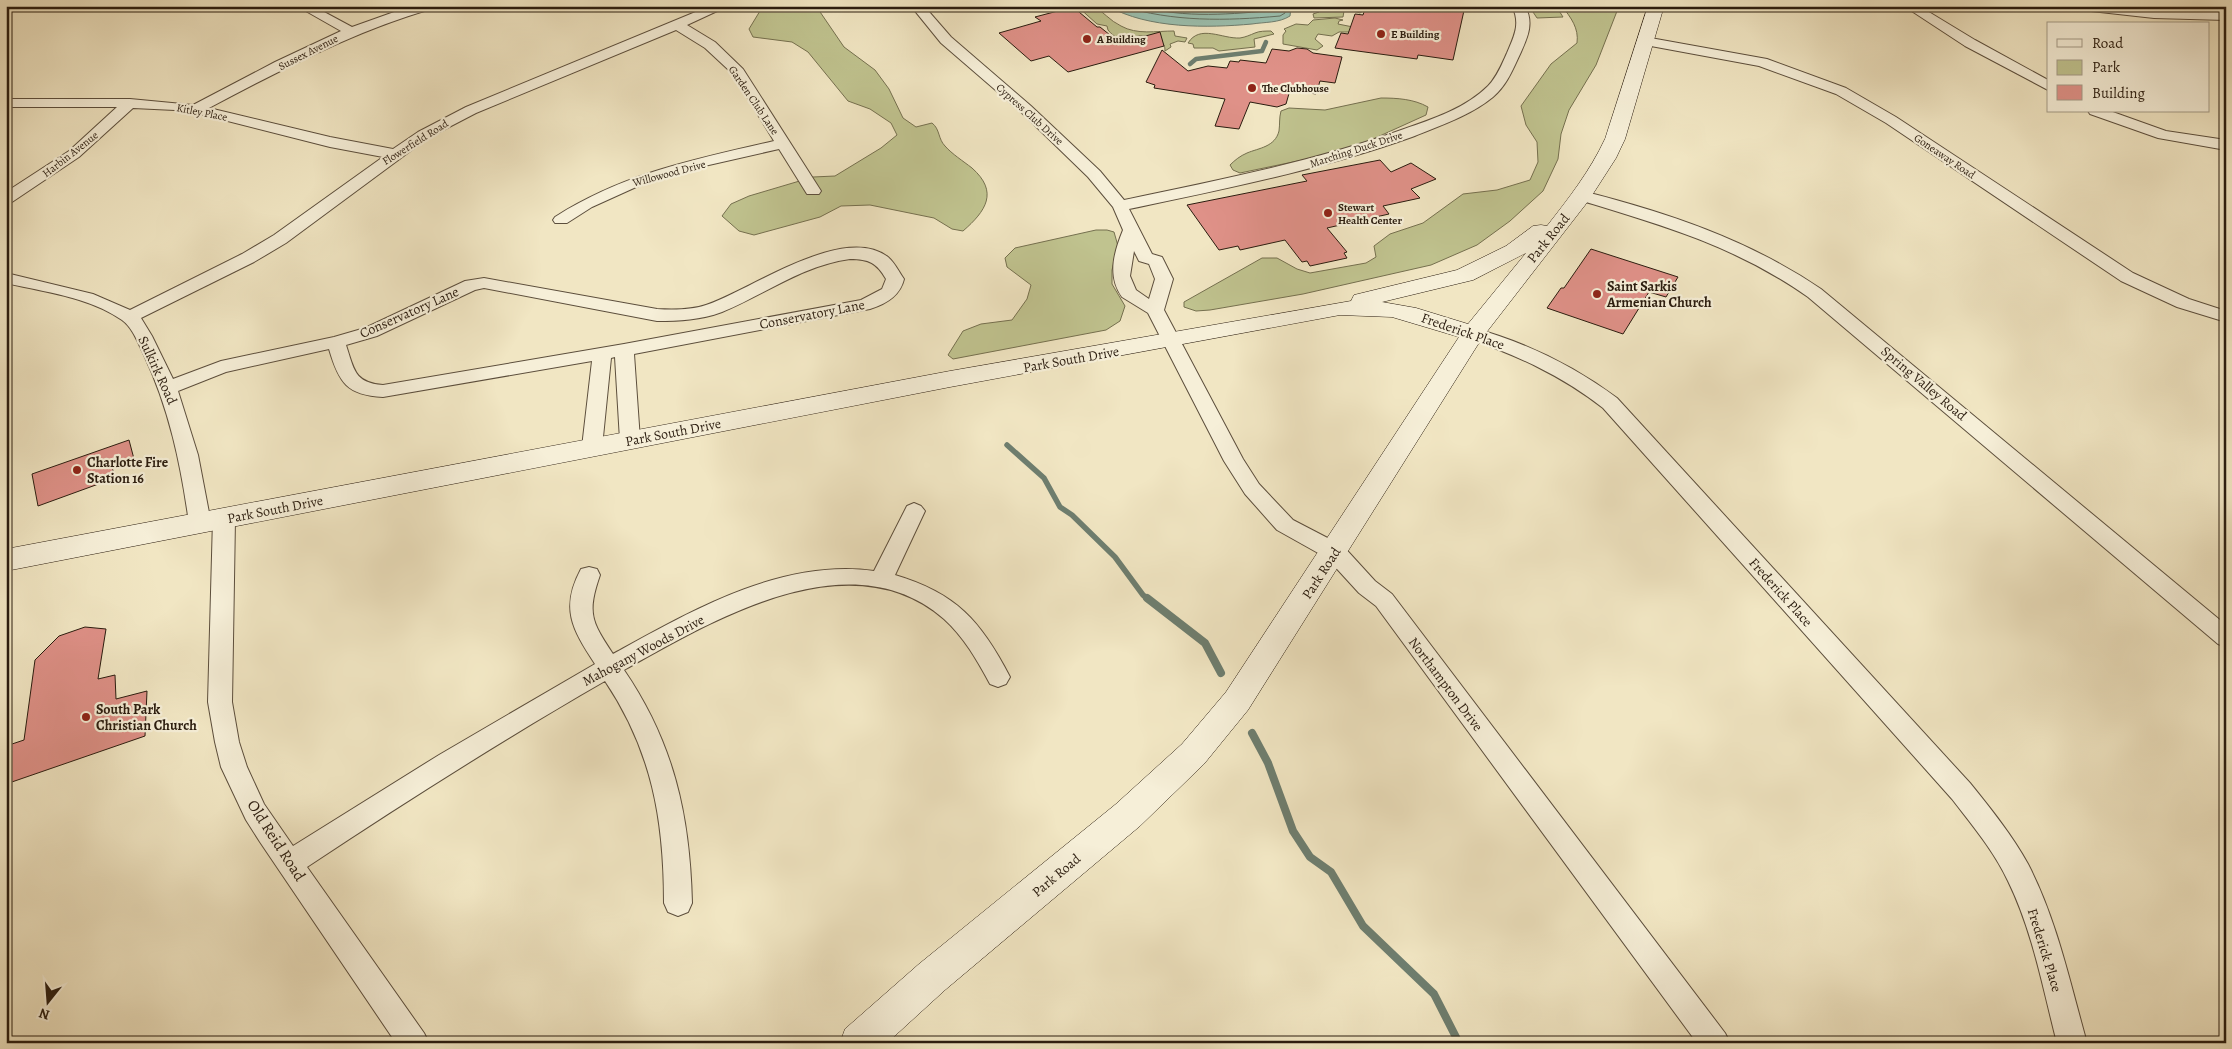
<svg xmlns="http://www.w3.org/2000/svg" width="2232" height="1049" font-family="Alegreya,serif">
<rect width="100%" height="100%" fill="#f1e6c3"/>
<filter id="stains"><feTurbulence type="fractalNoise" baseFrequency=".004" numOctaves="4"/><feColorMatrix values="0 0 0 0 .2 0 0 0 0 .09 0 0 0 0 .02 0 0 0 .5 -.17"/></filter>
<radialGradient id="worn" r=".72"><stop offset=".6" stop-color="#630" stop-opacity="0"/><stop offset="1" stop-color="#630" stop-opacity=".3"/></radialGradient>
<path fill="#c0c38f" stroke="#75704f" d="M 763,6 L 816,6 L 844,47 L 875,70 L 889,89 L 903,118 L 916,127 L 932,123 C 940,129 938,139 945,146 C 952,154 963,161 972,168 C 999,192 986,211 963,231 L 952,229 L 934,218 L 870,205 L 841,206 L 820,217 L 754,235 L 739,231 L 722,216 L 731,204 L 749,196 L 813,177 L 835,176 L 881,148 L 897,135 L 891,123 L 870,109 L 848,101 L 808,52 L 792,42 L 753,37 L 749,29 Z
M 1077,6 C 1081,6 1089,5 1093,6 C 1103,11 1110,21 1121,26 C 1137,35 1156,31 1174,31 L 1175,36 L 1187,38 L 1185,42 L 1178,41 L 1170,44 L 1171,47 L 1165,51 C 1166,42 1155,37 1146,36 C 1130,34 1121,46 1108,30 L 1107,26 L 1097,24 Z
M 1306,6 L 1353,6 L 1363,11 L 1360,13 L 1347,9 L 1344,11 L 1343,17 L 1314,18 L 1313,14 L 1319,12 L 1307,10 Z
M 1529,6 L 1556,6 L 1563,17 L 1537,18 Z
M 1562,6 L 1619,6 L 1596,65 L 1569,110 L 1561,134 L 1558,159 L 1543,191 L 1510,221 L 1477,245 L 1431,265 L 1303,294 L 1210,310 L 1196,311 L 1184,307 L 1184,302 L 1262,258 L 1277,258 L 1297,269 L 1310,273 L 1366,263 L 1376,257 L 1374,246 L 1390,234 L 1423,223 L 1463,194 L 1497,190 L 1530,180 L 1538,162 L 1537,142 L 1526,125 L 1521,106 L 1551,64 L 1577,43 C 1579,28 1571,18 1562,6 Z
M 1335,18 L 1343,20 L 1339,21 L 1338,24 L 1353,27 L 1352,32 L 1339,32 L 1332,36 L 1318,34 L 1315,39 L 1323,46 L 1317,50 L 1283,44 L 1283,35 L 1286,31 L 1284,29 L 1296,24 L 1308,25 L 1313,20 Z
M 1271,31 L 1274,34 L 1254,39 L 1255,47 L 1219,51 L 1213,48 L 1194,48 L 1193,44 L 1188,43 C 1200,24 1222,39 1240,38 C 1246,37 1250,35 1255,33 C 1259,31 1266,31 1271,31 Z
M 1381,98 C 1397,98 1414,99 1428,107 L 1426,115 L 1362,144 L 1312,158 L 1240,173 L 1233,170 L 1230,165 C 1235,160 1240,156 1247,153 C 1259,148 1275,147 1279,131 C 1280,124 1279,118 1281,111 L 1289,108 L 1325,110 Z
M 1096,230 L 1107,230 L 1114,232 L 1118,246 L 1112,270 L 1112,284 L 1125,306 L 1120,321 L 1106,330 L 953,359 L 948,355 L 963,331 L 981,324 L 1012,320 L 1027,299 L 1031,285 L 1007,267 L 1005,258 L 1015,248 Z"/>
<path fill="#9bc0af" stroke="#6e7e6f" d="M 1108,6 L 1291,6 L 1291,7 L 1290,16 C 1279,23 1265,22 1252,24 C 1208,28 1148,29 1108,6 Z"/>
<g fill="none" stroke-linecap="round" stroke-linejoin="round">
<path stroke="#626e5f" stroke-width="1" d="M 1121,6 C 1174,22 1225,21 1280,16 L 1285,13 L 1286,6
M 1140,6 C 1186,19 1231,14 1278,10 L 1280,6
M 1182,6 L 1237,6"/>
<path stroke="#6e7e6f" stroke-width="4.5" d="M 1190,64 L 1196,59 L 1262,51 L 1266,42"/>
<path stroke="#6e7e6f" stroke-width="5.5" d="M 1007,445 L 1044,478 L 1060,507 L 1072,515 L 1115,557 L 1143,595 L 1148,599"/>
<path stroke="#6e7e6f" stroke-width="8" d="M 1147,598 L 1205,643 L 1221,673
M 1252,733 L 1268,763 L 1293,831 L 1310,857 L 1331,872 L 1363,926 L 1434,994 L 1459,1043"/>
</g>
<path fill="#df9188" stroke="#2a1c0f" d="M 1366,6 L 1465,6 L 1453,60 L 1418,55 L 1417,59 L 1335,48 L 1341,33 L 1348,34 L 1355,14 L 1363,15 Z
M 1073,7 L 1097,27 L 1100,27 L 1120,43 L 1160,32 L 1164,46 L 1068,72 L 1049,56 L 1031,61 L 999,33 L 1041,21 L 1035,17 Z
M 1297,48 L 1307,49 L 1313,53 L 1342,57 L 1335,83 L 1320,81 L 1316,94 L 1290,90 L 1286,104 L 1277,107 L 1250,102 L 1239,129 L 1215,126 L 1225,99 L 1154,88 L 1155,85 L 1146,82 L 1162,50 L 1188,71 L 1208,66 L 1227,68 L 1230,61 L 1239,62 L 1240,60 L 1266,63 L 1272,49 L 1289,51 Z
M 1380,160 L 1391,172 L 1411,163 L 1436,179 L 1411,189 L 1420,198 L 1383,206 L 1389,214 L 1327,228 L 1347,252 L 1344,253 L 1347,258 L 1310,266 L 1307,261 L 1302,262 L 1285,240 L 1240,250 L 1238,246 L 1219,250 L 1187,205 L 1307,181 L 1302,175 Z
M 1591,249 L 1678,277 L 1666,297 L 1649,292 L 1623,334 L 1547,308 L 1561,288 L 1564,288 Z
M 129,440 L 134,459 L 112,467 L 115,478 L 38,506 L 32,474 Z
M 85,627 L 106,629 L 98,679 L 115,675 L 116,699 L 147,691 L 145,736 L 6,784 L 6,746 L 24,740 L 35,660 L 59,636 Z"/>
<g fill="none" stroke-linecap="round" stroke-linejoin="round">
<g stroke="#5c4e3c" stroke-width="2">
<path id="street" d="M 297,6 L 313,6 L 352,27 L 411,6 L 432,6 L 431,9 C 352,32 281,70 209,108 L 330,137 L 393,149 L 418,132 L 466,107 L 710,6 L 728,6 L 687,25 L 715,42 L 743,69 L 821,191 L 819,194 L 807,194 L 779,149 L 700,167 L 645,183 L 592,207 L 567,223 L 555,223 L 553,220 L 555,217 C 624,173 696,159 774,141 L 733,74 L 705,48 L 676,30 L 476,113 L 428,138 L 286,243 L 254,262 L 141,318 L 152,336 L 173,379 L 221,361 L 334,337 L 365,328 L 465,281 L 484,278 L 657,309 C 673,310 691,310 706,305 C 751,290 843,223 888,257 C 895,263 899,272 904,279 C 900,296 886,304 870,309 L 634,354 L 640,440 L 637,445 L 630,447 L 623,445 L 620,440 L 615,357 L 611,358 L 602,447 L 599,452 L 592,454 L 585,452 L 582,447 L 592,361 L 383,397 C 347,395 339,383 329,349 L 226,372 L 178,391 L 198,455 L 211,523 L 208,528 L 200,531 L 192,528 L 189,523 C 181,465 169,408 144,355 C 138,343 133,328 122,320 C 89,297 44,292 6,283 L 6,273 L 93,294 L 130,310 L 242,254 L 274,235 L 383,157 L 330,147 L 204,115 L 175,110 L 133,108 L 79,157 L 12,202 L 6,204 L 6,192 L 69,151 L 117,107 L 6,107 L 6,99 L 130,99 L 193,105 L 275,62 L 341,31 ZM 850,259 C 869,259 877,263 886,279 L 882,289 L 861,300 L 624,344 L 383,385 C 354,383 354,369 346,345 L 377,336 L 475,290 L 484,288 L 657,321 C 679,321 701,320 722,312 C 765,294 804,265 850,259 Z
M 911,6 L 924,6 L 951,37 L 1031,106 L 1100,171 L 1124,200 C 1218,180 1313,162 1404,129 C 1433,119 1466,108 1488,86 C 1497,77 1502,64 1507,53 C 1514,36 1521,24 1512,6 L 1525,6 C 1534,23 1528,36 1521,52 C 1513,69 1507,85 1493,97 C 1470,116 1439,126 1412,137 C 1320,170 1224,189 1129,209 L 1152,254 L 1162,257 L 1173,279 L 1164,310 L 1243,459 L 1259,484 L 1293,520 L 1343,546 L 1375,581 L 1392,594 L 1725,1033 L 1730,1043 L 1697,1043 L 1376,606 L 1359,593 L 1327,558 L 1277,530 L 1245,494 L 1224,461 L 1148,313 L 1122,297 C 1107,276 1114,252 1123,230 L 1113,207 L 1088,177 L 1021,112 L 941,43 ZM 1134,251 L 1139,261 L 1149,264 L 1155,279 L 1149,299 L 1136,290 L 1130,276 Z
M 1904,6 L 1919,6 L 1975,40 L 2048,80 L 2048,90 L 1965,46 Z
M 2076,6 C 2126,6 2176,11 2226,12 L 2226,20 L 2154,18 L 2082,10 Z
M 1645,37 L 1767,59 L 1846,88 L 1896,117 L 2133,273 L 2189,299 L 2226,311 L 2226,322 L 2177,307 L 2121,281 L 1886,123 L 1836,94 L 1759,66 L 1640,44 L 1638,41 L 1640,38 Z
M 2088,111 L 2110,111 L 2166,131 L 2226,140 L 2226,150 L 2158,138 L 2090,114 Z
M 1582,191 C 1666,212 1749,240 1821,289 L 2226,625 L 2226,647 L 2218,644 L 1808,297 C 1734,245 1661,225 1576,199 L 1574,196 L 1576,193 Z
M 1473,328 C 1525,342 1574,366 1617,398 L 1970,783 C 1991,809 2012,835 2028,864 C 2057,920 2070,983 2087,1043 L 2057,1043 C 2043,989 2033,932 2008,881 C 1994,851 1972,825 1952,799 L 1603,408 C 1561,375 1516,355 1467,338 L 1464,334 L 1467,330 Z
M 914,503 L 921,506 L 925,511 L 895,575 C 956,593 981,621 1010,677 L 1006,684 L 998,687 L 990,684 C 977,660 964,637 944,619 C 850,537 712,621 624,670 C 674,743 690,816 692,903 L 688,912 L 678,916 L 668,912 L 664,903 C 664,820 652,751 605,681 C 504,739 405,802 307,867 L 424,1033 L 429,1043 L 396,1043 L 260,842 L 246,820 L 221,767 L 215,742 L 208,702 L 213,519 L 217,514 L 224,511 L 231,514 L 235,519 L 232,702 L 239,742 L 247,767 L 264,804 L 293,846 L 439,755 L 595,664 C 572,629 560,608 581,569 L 589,567 L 597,569 L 600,575 C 587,613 591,621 613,654 C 691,611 782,558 874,571 L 907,506 Z"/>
</g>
<g stroke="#2a1c0f" stroke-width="1">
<path id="secondary" d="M 1648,6 L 1664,6 L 1625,139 L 1616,158 L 1589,200 L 1482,338 L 1248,710 L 1204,764 L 1140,826 L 945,990 L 887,1043 L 840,1043 L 845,1029 L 919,964 L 1116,804 L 1182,744 L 1226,692 L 1459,337 L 1392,317 L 1340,315 L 950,387 L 6,571 L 6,549 L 950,371 L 1351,301 L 1354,295 L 1457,270 L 1506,246 L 1533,226 L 1541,225 L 1547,226 C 1569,198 1590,171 1605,139 ZM 1526,253 L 1468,324 L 1416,308 L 1382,302 L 1473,280 Z"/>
</g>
<use href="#street" fill="#f6efd8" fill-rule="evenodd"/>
<use href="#secondary" fill="#f6efd8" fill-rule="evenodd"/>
</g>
<g fill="#8f2418" stroke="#f6efd8" stroke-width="2">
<circle cx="1381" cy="34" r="5"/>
<circle cx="1087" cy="39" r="5"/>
<circle cx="1252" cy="88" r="5"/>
<circle cx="1328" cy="213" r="5"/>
<circle cx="1597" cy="294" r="5"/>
<circle cx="77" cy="470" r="5"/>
<circle cx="86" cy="717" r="5"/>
</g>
<g text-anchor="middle" stroke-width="4.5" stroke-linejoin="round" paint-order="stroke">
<g font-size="11" font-weight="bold" fill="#2a1c0f" stroke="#f6efd8" text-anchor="start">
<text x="1391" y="38">E Building</text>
<text x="1097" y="43">A Building</text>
<text x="1262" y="92">The Clubhouse</text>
<text x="1338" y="211">Stewart<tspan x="1338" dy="13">Health Center</tspan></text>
</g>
<g font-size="11" fill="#2a1c0f" stroke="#f6efd8">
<text transform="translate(308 52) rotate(-27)" y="4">Sussex Avenue</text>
<text transform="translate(754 100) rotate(56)" y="4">Garden Club Lane</text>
<text transform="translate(202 112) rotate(11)" y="4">Kitley Place</text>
<text transform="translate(1030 114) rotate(42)" y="4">Cypress Club Drive</text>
<text transform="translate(415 142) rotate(-32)" y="4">Flowerfield Road</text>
<text transform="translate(1356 149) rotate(-18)" y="4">Marching Duck Drive</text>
<text transform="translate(70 154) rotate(-38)" y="4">Harbin Avenue</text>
<text transform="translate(1945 156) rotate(34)" y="4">Goneaway Road</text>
<text transform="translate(669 173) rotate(-15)" y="4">Willowood Drive</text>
</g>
<g font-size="14" fill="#2a1c0f" stroke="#f6efd8">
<text transform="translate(1548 238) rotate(-51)" y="5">Park Road</text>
<text transform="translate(409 312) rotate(-24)" y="5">Conservatory Lane</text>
<text transform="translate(812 314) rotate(-11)" y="5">Conservatory Lane</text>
<text transform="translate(1463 331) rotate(19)" y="5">Frederick Place</text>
<text transform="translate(1071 359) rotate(-10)" y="5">Park South Drive</text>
<text transform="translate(158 370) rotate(65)" y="5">Sulkirk Road</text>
<text transform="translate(1924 383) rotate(40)" y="5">Spring Valley Road</text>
<text transform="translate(673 432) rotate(-11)" y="5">Park South Drive</text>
<text transform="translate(275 509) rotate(-11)" y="5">Park South Drive</text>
<text transform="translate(1321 573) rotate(-57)" y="5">Park Road</text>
<text transform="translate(1781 592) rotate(48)" y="5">Frederick Place</text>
<text transform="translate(643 650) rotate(-28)" y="5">Mahogany Woods Drive</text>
<text transform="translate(1446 684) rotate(53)" y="5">Northampton Drive</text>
<text transform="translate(1056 875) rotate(-40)" y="5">Park Road</text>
<text transform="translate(2045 950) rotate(73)" y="5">Frederick Place</text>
</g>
<g font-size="14" font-weight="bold" fill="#2a1c0f" stroke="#f6efd8" text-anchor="start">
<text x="1607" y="291">Saint Sarkis<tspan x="1607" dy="16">Armenian Church</tspan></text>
<text x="87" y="467">Charlotte Fire<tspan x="87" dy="16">Station 16</tspan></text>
<text x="96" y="714">South Park<tspan x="96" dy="16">Christian Church</tspan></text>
</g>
<g font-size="16" fill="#2a1c0f" stroke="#f6efd8">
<text transform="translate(277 840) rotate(57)" y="6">Old Reid Road</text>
</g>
</g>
<rect width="2232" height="1049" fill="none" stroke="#f1e6c3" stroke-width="25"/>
<rect x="8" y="8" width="2217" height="1034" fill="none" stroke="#2a1c0f" stroke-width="2.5"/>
<rect x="12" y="12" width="2207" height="1024" fill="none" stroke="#2a1c0f"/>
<rect x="2047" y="22" width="162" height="90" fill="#f6efd8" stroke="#a49b88"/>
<rect x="2057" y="39" width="25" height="8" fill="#f6efd8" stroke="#a49b88"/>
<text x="2092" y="48" font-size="15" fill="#2a1c0f">Road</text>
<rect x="2057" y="60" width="25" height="15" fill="#c0c38f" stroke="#a49b88"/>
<text x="2092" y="72" font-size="15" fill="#2a1c0f">Park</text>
<rect x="2057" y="85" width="25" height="15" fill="#df9188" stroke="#a49b88"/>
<text x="2092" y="98" font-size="15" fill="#2a1c0f">Building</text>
<g transform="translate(48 1002) rotate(197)" stroke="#f6efd8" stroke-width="4" paint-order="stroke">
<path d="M0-4L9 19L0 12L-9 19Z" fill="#2a1c0f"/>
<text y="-8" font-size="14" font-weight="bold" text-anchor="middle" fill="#2a1c0f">N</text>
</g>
<rect width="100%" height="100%" filter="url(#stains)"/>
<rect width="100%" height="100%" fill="url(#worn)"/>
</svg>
